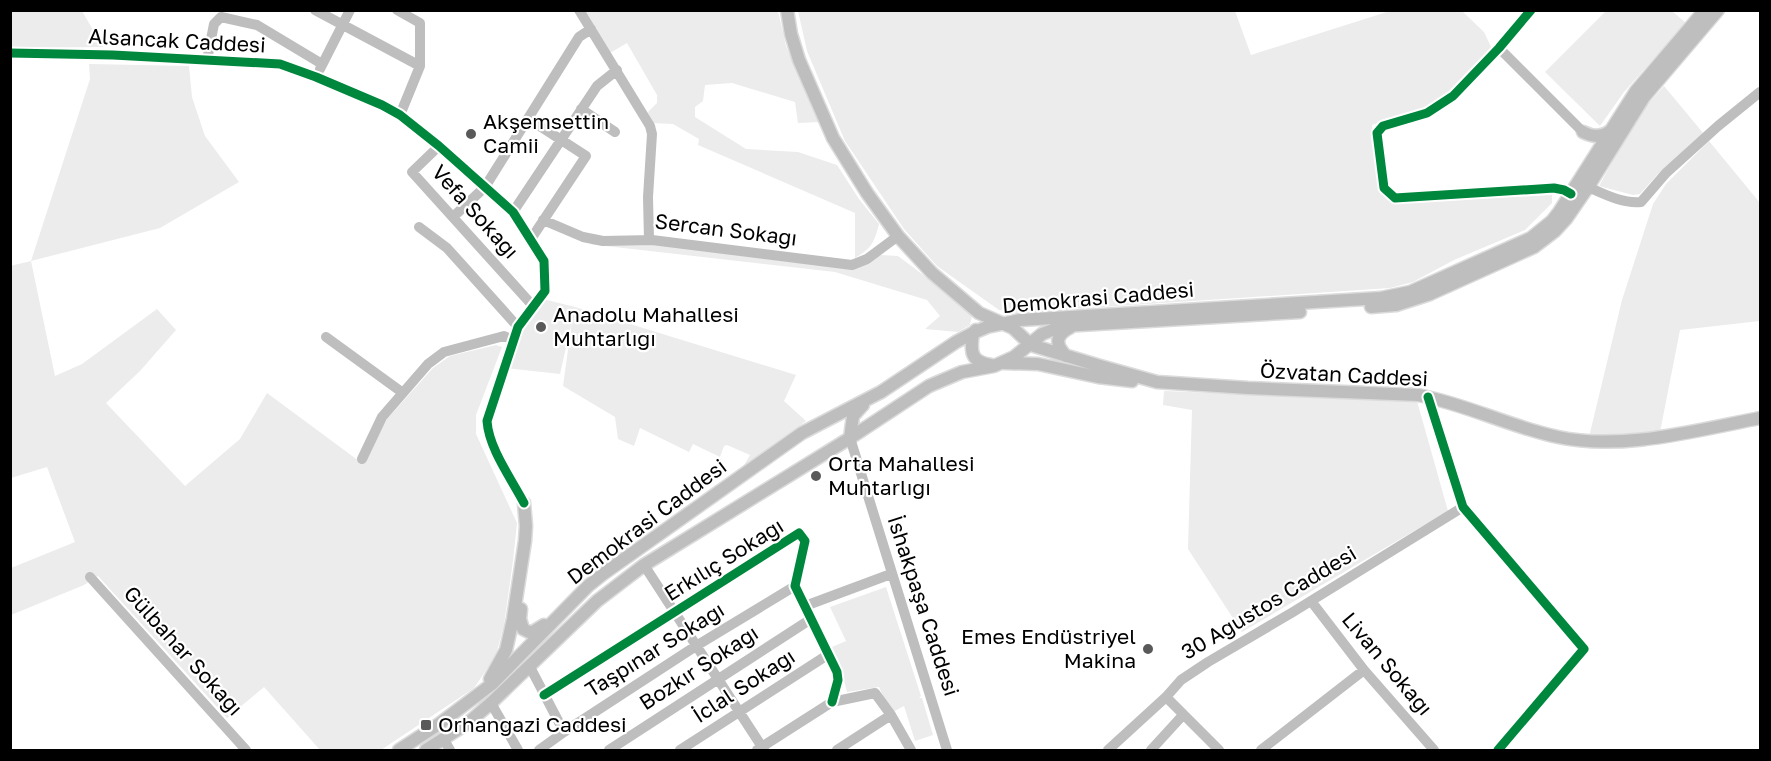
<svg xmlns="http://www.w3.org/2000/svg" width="1771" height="761" font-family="'Golos Text',sans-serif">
<rect width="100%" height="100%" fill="#fff"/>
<path fill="#ececec" d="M 10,11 L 82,11 L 103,47 L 11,48 Z
M 583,11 L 778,11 L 786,46 L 820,122 L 798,123 L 795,102 L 732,83 L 705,85 L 703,101 L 695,107 L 695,117 L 746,149 L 798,152 L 837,165 L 859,199 L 879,224 C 874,243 872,248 855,258 L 855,213 L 698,145 L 699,139 L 673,124 L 652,123 L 648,112 L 657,103 L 657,95 L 627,43 L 610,53 Z
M 798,11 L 1235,11 L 1251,55 L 1390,11 L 1462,11 L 1484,32 L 1492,49 L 1452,90 L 1424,108 L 1372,125 L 1380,193 L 1394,203 L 1552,195 L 1552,203 L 1525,230 L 1454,260 L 1413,282 L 1390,288 L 1013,313 L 999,310 L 937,266 L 904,229 L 845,141 L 807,51 Z
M 1606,11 L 1672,11 L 1686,23 L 1624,92 L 1600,126 L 1545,72 Z
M 89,64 L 189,66 L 192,97 L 205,136 L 239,182 L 160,228 L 31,261 L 55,376 L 82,364 L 157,309 L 176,330 L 140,371 L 106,403 L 185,486 L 240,439 L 267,393 L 363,464 L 386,420 L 433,368 L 450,356 L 496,345 L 502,347 L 476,415 L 476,434 L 517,523 L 513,561 L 504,625 L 497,651 L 489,666 L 474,688 L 381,750 L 320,750 L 264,687 L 227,718 L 98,576 L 84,585 L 11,615 L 11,568 L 75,542 L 47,467 L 11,478 L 10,266 L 31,261 L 90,79 Z
M 1664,86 L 1704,134 L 1657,175 L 1640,194 L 1633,195 L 1599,186 L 1627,135 L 1644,108 Z
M 1709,141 L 1760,203 L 1760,321 L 1680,330 L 1660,432 L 1589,437 L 1622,300 L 1653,204 L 1666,184 Z
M 588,244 L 651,244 L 853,268 L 881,255 L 898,256 L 962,304 L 972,316 L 970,325 L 958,332 L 925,329 L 940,316 L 927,300 L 835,272 Z
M 543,299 L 575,307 L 796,375 L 784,401 L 806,421 L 743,467 L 750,455 L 727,445 L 724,446 L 720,457 L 693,444 L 689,452 L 640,428 L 634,446 L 618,439 L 615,417 L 563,386 L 572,321 L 560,374 L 506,368 L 522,328 Z
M 1164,391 L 1417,401 L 1448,511 L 1242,632 L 1188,549 L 1192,410 L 1163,405 Z
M 886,587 L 921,696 L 919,698 L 922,698 L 933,735 L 915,741 L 904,706 L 891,713 L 879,687 L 847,692 L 839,661 L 832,647 L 846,641 L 830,607 Z"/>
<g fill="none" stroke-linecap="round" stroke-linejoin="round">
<g stroke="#dbdbdb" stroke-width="15">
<path id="major" d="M 787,10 L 791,34 L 799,60 L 833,138 L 867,193 L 898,236 L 932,273 L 979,313 L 1013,328 L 1031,345 L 1100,366 L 1157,382 L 1248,388 L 1418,395 C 1466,404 1510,427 1558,437 C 1622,451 1697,430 1760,418
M 1583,132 C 1593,137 1602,138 1610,131
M 1371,307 L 1396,305 L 1430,294 L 1534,247 L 1555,231 L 1566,219 L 1588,187 L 1644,97 L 1718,10
M 976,330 L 973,333 C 970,352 971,362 991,365
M 1066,356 C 1054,343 1056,335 1071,327
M 1004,363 L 1038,364 L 1098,377 L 1132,381
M 850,438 L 853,416 L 863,405
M 521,609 L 520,619 L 523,629 L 531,633 L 544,625
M 490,679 L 506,650 L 513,619 L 525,541 L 526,526 L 524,503
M 399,750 L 439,724 L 492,684 L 588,586 L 603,574 L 802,433 L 881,392 L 956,342 L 973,333 L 987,327 L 1020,320 L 1381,298 L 1410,292 L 1531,238 L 1552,221 L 1559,212 L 1636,91 L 1705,10
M 426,750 L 468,723 L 491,703 L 597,601 L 644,565 L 850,438 L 929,386 L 962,372 L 994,366 L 1014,357 L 1042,334 L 1063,326 L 1300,312"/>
</g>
<path stroke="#bebebe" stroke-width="10" d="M 315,10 L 420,66
M 397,10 L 420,23 L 420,66 L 400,115
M 579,10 L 650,126 L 652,134 L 648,197 L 649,240
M 1531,10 L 1499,48 L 1453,96 L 1427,113 L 1383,126 L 1377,133 L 1384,188 L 1395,198 L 1554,188 L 1564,190 L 1571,194
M 1499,48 L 1583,132
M 10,53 L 113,55 L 280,64 L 316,77 L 382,105 L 400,115 L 439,146 L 513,212 L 544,261 L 545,291 L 518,327 L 487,421 C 489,449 511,478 524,503
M 207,60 L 214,24 L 221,17 L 257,25 L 322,64
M 320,69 L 350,10
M 581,109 L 615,132
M 529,119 L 586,156 L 531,239
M 439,146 L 412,172 L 533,306
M 1588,187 C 1604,194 1623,204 1641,202 L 1666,173 L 1718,126 L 1760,92
M 513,212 L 597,86 L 617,70
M 453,217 L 485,187 L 579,37 L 591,29
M 543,220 L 583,237 L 603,241 L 652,240 L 852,265 L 867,259 L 898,236
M 419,227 L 447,248 L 518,327
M 326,337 L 403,393
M 1428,397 L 1463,507 L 1584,649 L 1498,750
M 850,438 L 947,750
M 362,459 L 382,417 L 428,364 L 444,352 L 504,336 L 513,340
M 644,565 L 764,750
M 90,577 L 246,750
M 1311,601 L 1364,670 L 1434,750
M 805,606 L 891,574
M 530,667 L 564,732
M 544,695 L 799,533 L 805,541 L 795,586 L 837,672 L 838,680 L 832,702
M 1166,697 L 1219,750
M 491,703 L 518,750
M 444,740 L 450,750
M 539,750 L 564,732 L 696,646 L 795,586
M 609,750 L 811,619
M 680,750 L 829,654
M 757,750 L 832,702 L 875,693 L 891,715 L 911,750 L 910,750
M 837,750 L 891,715
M 1108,750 L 1166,697 L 1181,680 L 1208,662 L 1293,612 L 1463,507
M 1151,750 L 1183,715
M 1261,750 L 1364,670"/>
<use href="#major" stroke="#bebebe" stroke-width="12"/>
<g stroke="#fff" stroke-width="13">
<path id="cycleway" d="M 1531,10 L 1499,48 L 1453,96 L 1427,113 L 1383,126 L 1377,133 L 1384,188 L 1395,198 L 1554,188 L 1564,190 L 1571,194
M 10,53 L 113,55 L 280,64 L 316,77 L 382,105 L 400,115 L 439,146 L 513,212 L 544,261 L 545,291 L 518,327 L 487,421 C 489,449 511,478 524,503
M 1428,397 L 1463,507 L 1584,649 L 1498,750
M 544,695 L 799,533 L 805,541 L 795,586 L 837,672 L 838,680 L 832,702"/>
</g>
<use href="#cycleway" stroke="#00873e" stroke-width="9"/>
</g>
<g fill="#595959" stroke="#fff" stroke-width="2">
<circle cx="471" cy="134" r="6"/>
<circle cx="541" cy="327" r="6"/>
<circle cx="816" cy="476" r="6"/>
<circle cx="1148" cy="649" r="6"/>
<rect x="420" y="719" width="12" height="12" rx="3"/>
</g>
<g text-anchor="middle" stroke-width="4.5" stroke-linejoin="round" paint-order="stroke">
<g font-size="21" fill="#000" stroke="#fff">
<text transform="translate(177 41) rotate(3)" y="7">Alsancak Caddesi</text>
<text transform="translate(475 212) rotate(48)" y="7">Vefa Sokağı</text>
<text transform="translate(726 230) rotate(7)" y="7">Sercan Sokağı</text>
<text transform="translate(1098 298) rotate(-5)" y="7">Demokrasi Caddesi</text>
<text transform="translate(1344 375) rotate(3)" y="7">Özvatan Caddesi</text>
<text transform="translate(647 522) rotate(-37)" y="7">Demokrasi Caddesi</text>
<text transform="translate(724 560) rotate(-32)" y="7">Erkılıç Sokağı</text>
<text transform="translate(1269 603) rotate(-31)" y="7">30 Ağustos Caddesi</text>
<text transform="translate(923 606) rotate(72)" y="7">İshakpaşa Caddesi</text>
<text transform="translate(655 650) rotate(-32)" y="7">Taşpınar Sokağı</text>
<text transform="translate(183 651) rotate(48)" y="7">Gülbahar Sokağı</text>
<text transform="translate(1387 664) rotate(50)" y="7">Livan Sokağı</text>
<text transform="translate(699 668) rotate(-33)" y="7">Bozkır Sokağı</text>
<text transform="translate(744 686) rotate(-33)" y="7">İclal Sokağı</text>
</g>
<g font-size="21" fill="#000" stroke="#fff" text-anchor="start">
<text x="483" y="129">Akşemsettin<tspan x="483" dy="24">Camii</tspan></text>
<text x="553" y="322">Anadolu Mahallesi<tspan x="553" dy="24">Muhtarlığı</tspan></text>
<text x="828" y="471">Orta Mahallesi<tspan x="828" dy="24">Muhtarlığı</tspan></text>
<text x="1136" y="644" text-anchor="end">Emes Endüstriyel<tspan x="1136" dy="24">Makina</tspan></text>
<text x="438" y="732">Orhangazi Caddesi</text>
</g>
</g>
<rect width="1771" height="761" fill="none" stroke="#000000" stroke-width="24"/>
</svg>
